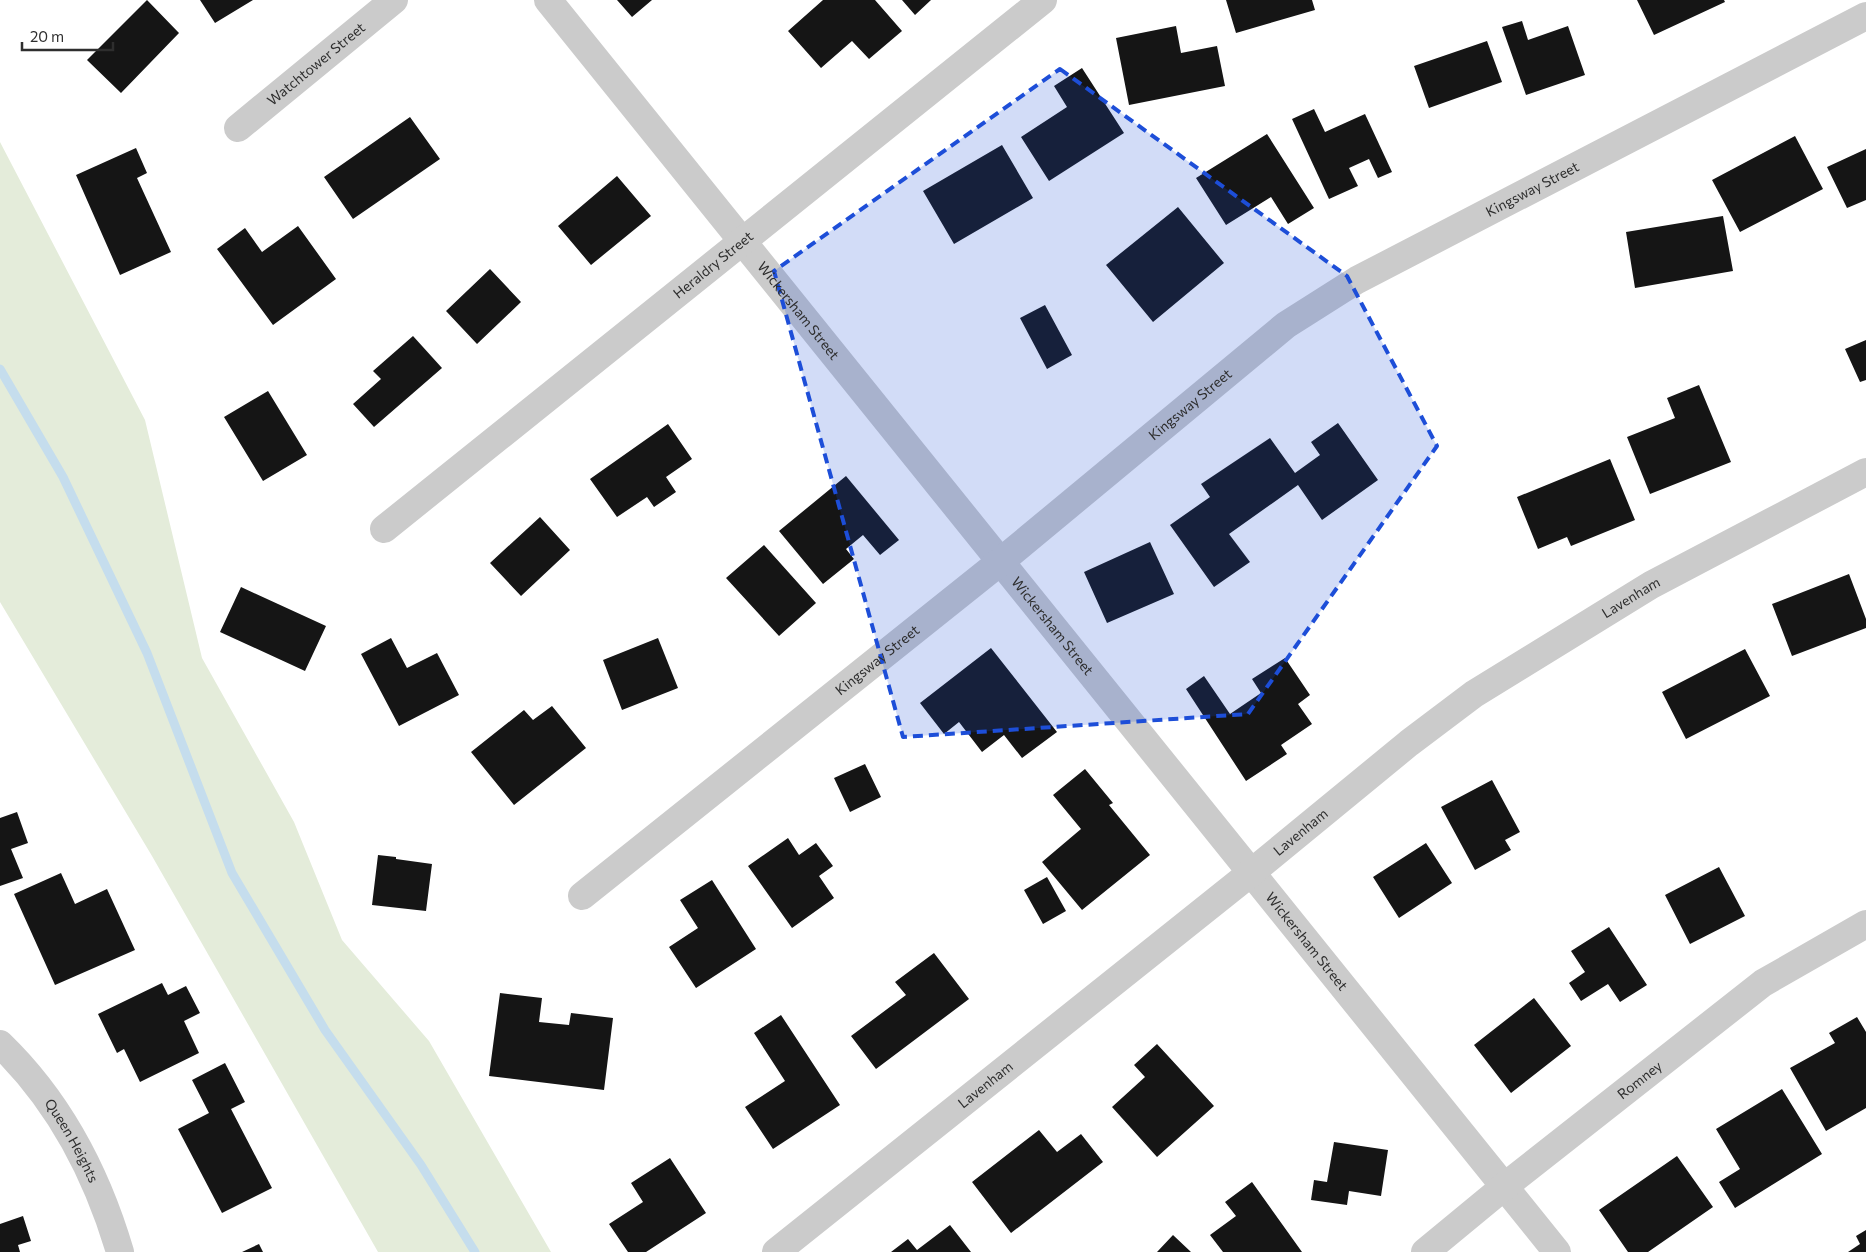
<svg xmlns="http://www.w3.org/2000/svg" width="1866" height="1252" font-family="Commissioner,sans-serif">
<rect width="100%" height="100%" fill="#fff"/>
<path fill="#e4ecda" d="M 0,142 L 145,420 L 202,658 L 294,822 L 342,940 L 429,1041 L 551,1252 L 378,1252 L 152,856 L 0,602 Z"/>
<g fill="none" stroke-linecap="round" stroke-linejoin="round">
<path stroke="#c5dded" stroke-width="9" d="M 0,369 L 63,477 L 147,653 L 232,873 L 325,1030 L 421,1165 L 475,1252"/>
</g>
<path fill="#151515" d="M 147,0 L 179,33 L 121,93 L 87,60 Z
M 200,0 L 253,0 L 215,23 Z
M 617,0 L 652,0 L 632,17 Z
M 823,0 L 875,0 L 902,31 L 869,59 L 852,41 L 821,68 L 788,31 Z
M 902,0 L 931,0 L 915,15 Z
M 1226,0 L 1312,0 L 1315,10 L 1236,33 Z
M 1637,0 L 1724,0 L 1725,2 L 1654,35 Z
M 1522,21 L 1528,40 L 1568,26 L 1585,75 L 1526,95 L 1502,27 Z
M 1176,26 L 1181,53 L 1217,46 L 1225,86 L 1129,105 L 1116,38 Z
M 1487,41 L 1502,82 L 1429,108 L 1414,66 Z
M 1082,68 L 1124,133 L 1049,181 L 1021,137 L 1067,107 L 1054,86 Z
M 1314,109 L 1325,132 L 1365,114 L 1392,172 L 1378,178 L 1369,159 L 1349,168 L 1358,186 L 1329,199 L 1292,119 Z
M 410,117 L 440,159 L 353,219 L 324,177 Z
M 1267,134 L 1314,208 L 1288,224 L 1271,197 L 1226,225 L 1196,178 Z
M 1795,136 L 1823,189 L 1740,232 L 1712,180 Z
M 1002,145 L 1033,198 L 954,244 L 923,191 Z
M 136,148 L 147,173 L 137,178 L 171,252 L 120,275 L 76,175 Z
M 1866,149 L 1866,200 L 1847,208 L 1827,167 Z
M 617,176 L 651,216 L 591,265 L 558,226 Z
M 1178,207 L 1224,263 L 1153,322 L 1106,265 Z
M 1723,216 L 1733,271 L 1635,288 L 1626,232 Z
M 298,226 L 336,279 L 273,325 L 217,249 L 245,228 L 262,252 Z
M 490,269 L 521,302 L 477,344 L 446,311 Z
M 1045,305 L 1072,355 L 1047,369 L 1020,318 Z
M 413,336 L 442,368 L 374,427 L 353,404 L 381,379 L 373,371 Z
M 1866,340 L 1866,380 L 1860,382 L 1845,349 Z
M 1699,385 L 1731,462 L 1650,494 L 1627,437 L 1675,418 L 1667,398 Z
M 268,391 L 307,455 L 263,481 L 224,417 Z
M 1338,423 L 1378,480 L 1322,520 L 1298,485 L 1229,534 L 1250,562 L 1214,587 L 1170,525 L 1210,497 L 1201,484 L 1270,438 L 1295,473 L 1320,455 L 1311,442 Z
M 668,424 L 692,459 L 666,477 L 676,492 L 654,507 L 647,497 L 617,517 L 590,479 Z
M 1610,459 L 1635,520 L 1571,546 L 1567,537 L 1538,549 L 1517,497 Z
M 846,476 L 899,540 L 880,555 L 863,535 L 846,549 L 854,559 L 823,584 L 779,531 Z
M 540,517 L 570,550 L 521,596 L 490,563 Z
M 1150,542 L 1174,594 L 1107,623 L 1084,572 Z
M 764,545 L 816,603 L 779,636 L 726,578 Z
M 1849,574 L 1866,619 L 1866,628 L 1792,656 L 1772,604 Z
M 241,587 L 326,626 L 305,671 L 220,632 Z
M 391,638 L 407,668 L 437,653 L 459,695 L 399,726 L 361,654 Z
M 658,638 L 678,688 L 622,710 L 603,660 Z
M 991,648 L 1057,732 L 1022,758 L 1004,735 L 982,752 L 959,722 L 944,734 L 920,703 Z
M 1745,649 L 1770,696 L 1686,739 L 1662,692 Z
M 1285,658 L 1310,695 L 1298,704 L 1312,724 L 1281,745 L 1287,754 L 1246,781 L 1186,689 L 1204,676 L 1230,714 L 1261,693 L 1252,679 Z
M 552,706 L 586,748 L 514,805 L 471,752 L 524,710 L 533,720 Z
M 865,764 L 881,797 L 850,812 L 834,778 Z
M 1085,769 L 1113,803 L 1109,805 L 1150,855 L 1082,910 L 1042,862 L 1081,829 L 1053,795 Z
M 1492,780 L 1520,832 L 1505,840 L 1511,850 L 1475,870 L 1441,807 Z
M 17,812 L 28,843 L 11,849 L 23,878 L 0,886 L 0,818 Z
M 788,838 L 799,855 L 816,843 L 833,866 L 819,876 L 834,898 L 792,928 L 748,866 Z
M 1426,843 L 1452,883 L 1399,918 L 1373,877 Z
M 378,855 L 396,857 L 396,859 L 432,864 L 426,911 L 372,905 Z
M 1719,867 L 1745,916 L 1690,944 L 1665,895 Z
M 61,873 L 75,904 L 107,889 L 135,950 L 55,985 L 14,894 Z
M 1047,877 L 1066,911 L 1043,924 L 1024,890 Z
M 712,880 L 756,949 L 696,988 L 669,947 L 698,928 L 680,900 Z
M 1609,927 L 1647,985 L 1620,1002 L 1608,984 L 1581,1001 L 1569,983 L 1585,972 L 1571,951 Z
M 934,953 L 969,999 L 876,1069 L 851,1036 L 906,995 L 895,982 Z
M 162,983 L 168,995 L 186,986 L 200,1013 L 184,1021 L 199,1053 L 140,1082 L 124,1049 L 117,1053 L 98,1014 Z
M 500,993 L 542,998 L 539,1022 L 569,1025 L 571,1013 L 613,1018 L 604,1090 L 489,1076 Z
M 1534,998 L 1571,1046 L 1511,1093 L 1474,1045 Z
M 781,1015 L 840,1105 L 773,1149 L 745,1107 L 785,1081 L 754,1033 Z
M 1857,1017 L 1866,1032 L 1866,1108 L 1826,1131 L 1790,1068 L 1835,1043 L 1829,1033 Z
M 1157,1044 L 1214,1106 L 1157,1157 L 1112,1107 L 1145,1077 L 1134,1065 Z
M 225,1063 L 245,1102 L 231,1109 L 272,1188 L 222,1213 L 178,1129 L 209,1113 L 192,1080 Z
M 1782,1089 L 1822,1154 L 1735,1208 L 1719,1182 L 1740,1169 L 1716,1129 Z
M 1039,1130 L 1057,1152 L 1081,1134 L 1103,1162 L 1011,1233 L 972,1182 Z
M 1334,1142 L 1388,1150 L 1381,1196 L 1349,1191 L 1347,1205 L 1311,1200 L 1314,1180 L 1327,1182 Z
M 1677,1156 L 1713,1207 L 1648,1252 L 1628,1252 L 1599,1210 Z
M 670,1158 L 706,1213 L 646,1252 L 628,1252 L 609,1224 L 643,1202 L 631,1183 Z
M 1252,1182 L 1302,1252 L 1223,1252 L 1210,1235 L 1236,1216 L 1225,1202 Z
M 23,1216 L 31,1241 L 18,1245 L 20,1252 L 0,1252 L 0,1224 Z
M 950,1225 L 971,1252 L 891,1252 L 908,1239 L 917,1250 Z
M 1866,1230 L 1866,1252 L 1848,1252 L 1860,1244 L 1856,1236 Z
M 1173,1235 L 1191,1252 L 1157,1252 Z
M 259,1244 L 263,1252 L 242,1252 Z"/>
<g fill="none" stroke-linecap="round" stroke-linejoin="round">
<g stroke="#cbcbcb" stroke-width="28">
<path id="s1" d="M 548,0 L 1557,1252"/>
<path id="s2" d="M 238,128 L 394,0"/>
<path id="s3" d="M 384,529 L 1043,0"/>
<path id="s4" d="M 582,896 L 1000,562 L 1286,325 L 1357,280 L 1866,16"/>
<path id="s5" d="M 0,1044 C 59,1101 97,1174 120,1252"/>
<path id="s6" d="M 776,1252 L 1252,872 L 1409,743 L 1474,694 L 1651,585 L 1866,472"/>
<path id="s7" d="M 1425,1252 L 1505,1186 L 1763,983 L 1866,924"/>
</g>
</g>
<path fill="#1d4ed8" fill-opacity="0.2" stroke="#1d4ed8" stroke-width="4" stroke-dasharray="10 6" stroke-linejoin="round" d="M 1060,69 L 1347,276 L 1437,446 L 1248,714 L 903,737 L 774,271 Z"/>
<g text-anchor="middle" stroke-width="5" stroke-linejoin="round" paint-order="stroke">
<g font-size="14" fill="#2e2e2e" stroke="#fff">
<text dy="5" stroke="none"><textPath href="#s2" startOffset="101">Watchtower Street</textPath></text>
<text dy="5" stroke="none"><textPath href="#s4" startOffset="1188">Kingsway Street</textPath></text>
<text dy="5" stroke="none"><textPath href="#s3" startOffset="422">Heraldry Street</textPath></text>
<text dy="5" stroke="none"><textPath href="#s1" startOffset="399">Wickersham Street</textPath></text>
<text dy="5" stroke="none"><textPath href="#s4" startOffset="782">Kingsway Street</textPath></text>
<text dy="5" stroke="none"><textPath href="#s6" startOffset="1078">Lavenham</textPath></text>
<text dy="5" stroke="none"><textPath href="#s1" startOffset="804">Wickersham Street</textPath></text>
<text dy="5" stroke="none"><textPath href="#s4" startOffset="378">Kingsway Street</textPath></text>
<text dy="5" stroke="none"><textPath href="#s6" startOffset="672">Lavenham</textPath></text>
<text dy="5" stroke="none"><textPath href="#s1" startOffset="1209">Wickersham Street</textPath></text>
<text dy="5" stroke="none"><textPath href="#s7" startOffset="275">Romney</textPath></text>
<text dy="5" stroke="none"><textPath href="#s6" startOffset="268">Lavenham</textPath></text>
<text dy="5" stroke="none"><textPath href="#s5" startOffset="121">Queen Heights</textPath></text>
</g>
</g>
<path d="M22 42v8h91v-8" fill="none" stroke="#2e2e2e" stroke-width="2.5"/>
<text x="30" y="42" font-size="15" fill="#2e2e2e" stroke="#ffffff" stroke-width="4" paint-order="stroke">20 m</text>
</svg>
